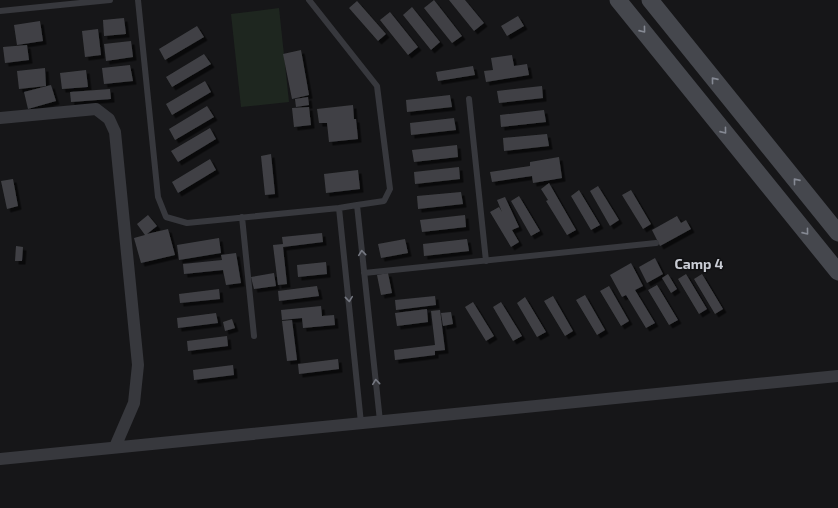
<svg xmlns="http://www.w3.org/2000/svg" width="838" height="508" font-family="'Exo 2',sans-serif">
<defs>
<filter id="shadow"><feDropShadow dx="3.5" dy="3.5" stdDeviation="0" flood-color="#0009"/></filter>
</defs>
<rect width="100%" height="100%" fill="#161618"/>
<path fill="#1e261f" d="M 279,8 L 289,102 L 241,107 L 231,14 Z"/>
<path fill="#404145" filter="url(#shadow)" d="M 434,0 L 462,36 L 452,43 L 424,8 Z
M 449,0 L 465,0 L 484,23 L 474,31 Z
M 357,1 L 386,34 L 378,41 L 349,8 Z
M 412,7 L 440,42 L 431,50 L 403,15 Z
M 390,12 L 418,47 L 408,55 L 380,20 Z
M 518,16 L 524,26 L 507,36 L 501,26 Z
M 124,18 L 126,34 L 104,36 L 103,20 Z
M 40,21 L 43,41 L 17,45 L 14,25 Z
M 197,26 L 204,37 L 165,60 L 159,49 Z
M 98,29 L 101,55 L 85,57 L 82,31 Z
M 131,41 L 133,57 L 106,61 L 104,44 Z
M 27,45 L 29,60 L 5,63 L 3,47 Z
M 301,50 L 309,95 L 292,99 L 283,54 Z
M 204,54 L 211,64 L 172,87 L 166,77 Z
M 512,55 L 514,66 L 527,64 L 529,75 L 486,82 L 484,71 L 493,70 L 491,58 Z
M 130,65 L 133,81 L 104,84 L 102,68 Z
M 473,66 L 475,75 L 438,81 L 436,72 Z
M 45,68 L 46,86 L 19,89 L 17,71 Z
M 86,70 L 88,87 L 62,89 L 60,73 Z
M 205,81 L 211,92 L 172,115 L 166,104 Z
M 51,85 L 56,101 L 28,109 L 24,92 Z
M 542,86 L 543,98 L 499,103 L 497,91 Z
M 110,89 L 111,99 L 71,102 L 70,92 Z
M 450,95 L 452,107 L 407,112 L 406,100 Z
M 308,97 L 309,105 L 296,107 L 295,99 Z
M 353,105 L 354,119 L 356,119 L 358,139 L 329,142 L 327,123 L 319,123 L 317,109 Z
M 207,106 L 214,117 L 175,140 L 169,129 Z
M 309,107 L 311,125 L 294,127 L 292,108 Z
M 544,110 L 546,122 L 501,127 L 500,115 Z
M 454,118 L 456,130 L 411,135 L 410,123 Z
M 210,128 L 216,139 L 178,162 L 171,151 Z
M 547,134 L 549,146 L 504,151 L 503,138 Z
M 457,145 L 458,157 L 414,162 L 412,150 Z
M 271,154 L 275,194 L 265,195 L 261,156 Z
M 559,157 L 562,178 L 533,183 L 532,176 L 492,182 L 490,172 L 530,166 L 530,162 Z
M 210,159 L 216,170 L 178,193 L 172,182 Z
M 459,167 L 460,179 L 415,184 L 414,172 Z
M 358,170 L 360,189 L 326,193 L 324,174 Z
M 13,179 L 18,206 L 7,209 L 1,181 Z
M 549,183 L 576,230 L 567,235 L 546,201 L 548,200 L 541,189 Z
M 598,186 L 619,220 L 610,226 L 590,191 Z
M 579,190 L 600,225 L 591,230 L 571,196 Z
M 631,190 L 651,224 L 643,229 L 622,195 Z
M 461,192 L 463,204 L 418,209 L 417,196 Z
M 519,196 L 540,231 L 531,236 L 511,201 Z
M 505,197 L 519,227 L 512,230 L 519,242 L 511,247 L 490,212 L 499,207 L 502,212 L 497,200 Z
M 148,215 L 157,226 L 147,234 L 168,229 L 175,255 L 141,263 L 134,238 L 145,235 L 137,224 Z
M 465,215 L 466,227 L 422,232 L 420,220 Z
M 677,216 L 681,223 L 686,220 L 691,229 L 660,246 L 652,230 Z
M 322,233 L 323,242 L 283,247 L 287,284 L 278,285 L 273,245 L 283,244 L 282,237 Z
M 219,238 L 221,253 L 179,260 L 177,245 Z
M 405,239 L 408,253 L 381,258 L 378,244 Z
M 467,239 L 469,251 L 424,256 L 423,244 Z
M 16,246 L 23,247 L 22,261 L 15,261 Z
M 236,253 L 241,283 L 226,285 L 223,270 L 184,274 L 183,264 L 222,260 L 221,255 Z
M 655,258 L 663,274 L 647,283 L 639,267 Z
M 326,262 L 327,274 L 298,277 L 297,265 Z
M 631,263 L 643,286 L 635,290 L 655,323 L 646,328 L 626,295 L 622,297 L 610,275 Z
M 274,273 L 276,286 L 254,289 L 251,277 Z
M 388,273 L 392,293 L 381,295 L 377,275 Z
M 668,274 L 677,289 L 671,293 L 662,278 Z
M 686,274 L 707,309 L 699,314 L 678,279 Z
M 702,274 L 723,309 L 715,314 L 694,279 Z
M 657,285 L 678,320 L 669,325 L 648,290 Z
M 317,286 L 319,296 L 279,301 L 278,291 Z
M 609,286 L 629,321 L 621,326 L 600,291 Z
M 219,289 L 220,299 L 180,303 L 179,294 Z
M 585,295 L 605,330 L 597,335 L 576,300 Z
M 435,296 L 436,305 L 396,310 L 395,300 Z
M 553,296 L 573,331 L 565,336 L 544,301 Z
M 525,297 L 546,332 L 537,337 L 517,303 Z
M 473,302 L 494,336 L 486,341 L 465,307 Z
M 501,302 L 522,336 L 513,341 L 493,307 Z
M 321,306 L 322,316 L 334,315 L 335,325 L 303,328 L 302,318 L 282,320 L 281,310 Z
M 427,309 L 428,322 L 397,326 L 395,313 Z
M 440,310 L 445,350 L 435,351 L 435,355 L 395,360 L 394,350 L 435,345 L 431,311 Z
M 451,312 L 453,324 L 443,326 L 441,313 Z
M 216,313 L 218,323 L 178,328 L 177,318 Z
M 232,319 L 235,328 L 225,331 L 223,322 Z
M 292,320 L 297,360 L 287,361 L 282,321 Z
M 227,336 L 228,346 L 188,351 L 187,341 Z
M 338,359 L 339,369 L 299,374 L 298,364 Z
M 233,365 L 234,375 L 194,380 L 193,370 Z"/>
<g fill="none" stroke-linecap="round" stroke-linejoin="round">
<path stroke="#37383d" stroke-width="6" d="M 138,0 L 158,197 L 166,217 L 187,223 L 339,208
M 309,0 L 377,86 L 390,189 L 384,201 L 357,205
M 0,11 L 110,0
M 469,99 L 486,261
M 242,217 L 254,336
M 364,273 L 656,243
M 361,423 L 339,208 L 357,205 L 380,421"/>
<path stroke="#37383d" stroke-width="12" d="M 0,118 L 96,109 L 109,119 L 115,132 L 138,365 L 134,403 L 115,447
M 0,459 L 838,376"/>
<path stroke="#45474d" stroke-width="17" d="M 618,0 L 838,272
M 650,0 L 838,233"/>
</g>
<defs><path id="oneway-chevron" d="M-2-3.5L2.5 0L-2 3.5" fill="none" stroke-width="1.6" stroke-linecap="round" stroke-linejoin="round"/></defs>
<g stroke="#858993">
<use href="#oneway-chevron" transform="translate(643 30) rotate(51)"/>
<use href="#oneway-chevron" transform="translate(714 80) rotate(-129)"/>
<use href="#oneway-chevron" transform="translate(724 131) rotate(51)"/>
<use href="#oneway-chevron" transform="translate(796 181) rotate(-129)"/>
<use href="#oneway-chevron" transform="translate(806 232) rotate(51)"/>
</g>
<g stroke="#757881">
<use href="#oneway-chevron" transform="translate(362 253) rotate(-96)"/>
<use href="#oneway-chevron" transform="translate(349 299) rotate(84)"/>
<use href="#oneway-chevron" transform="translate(376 382) rotate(-96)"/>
</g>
<g text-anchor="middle" stroke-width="3" stroke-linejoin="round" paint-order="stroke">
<g font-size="14" font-weight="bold" fill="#c9ccd4" stroke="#111113">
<text x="699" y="269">Camp 4</text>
</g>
</g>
</svg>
